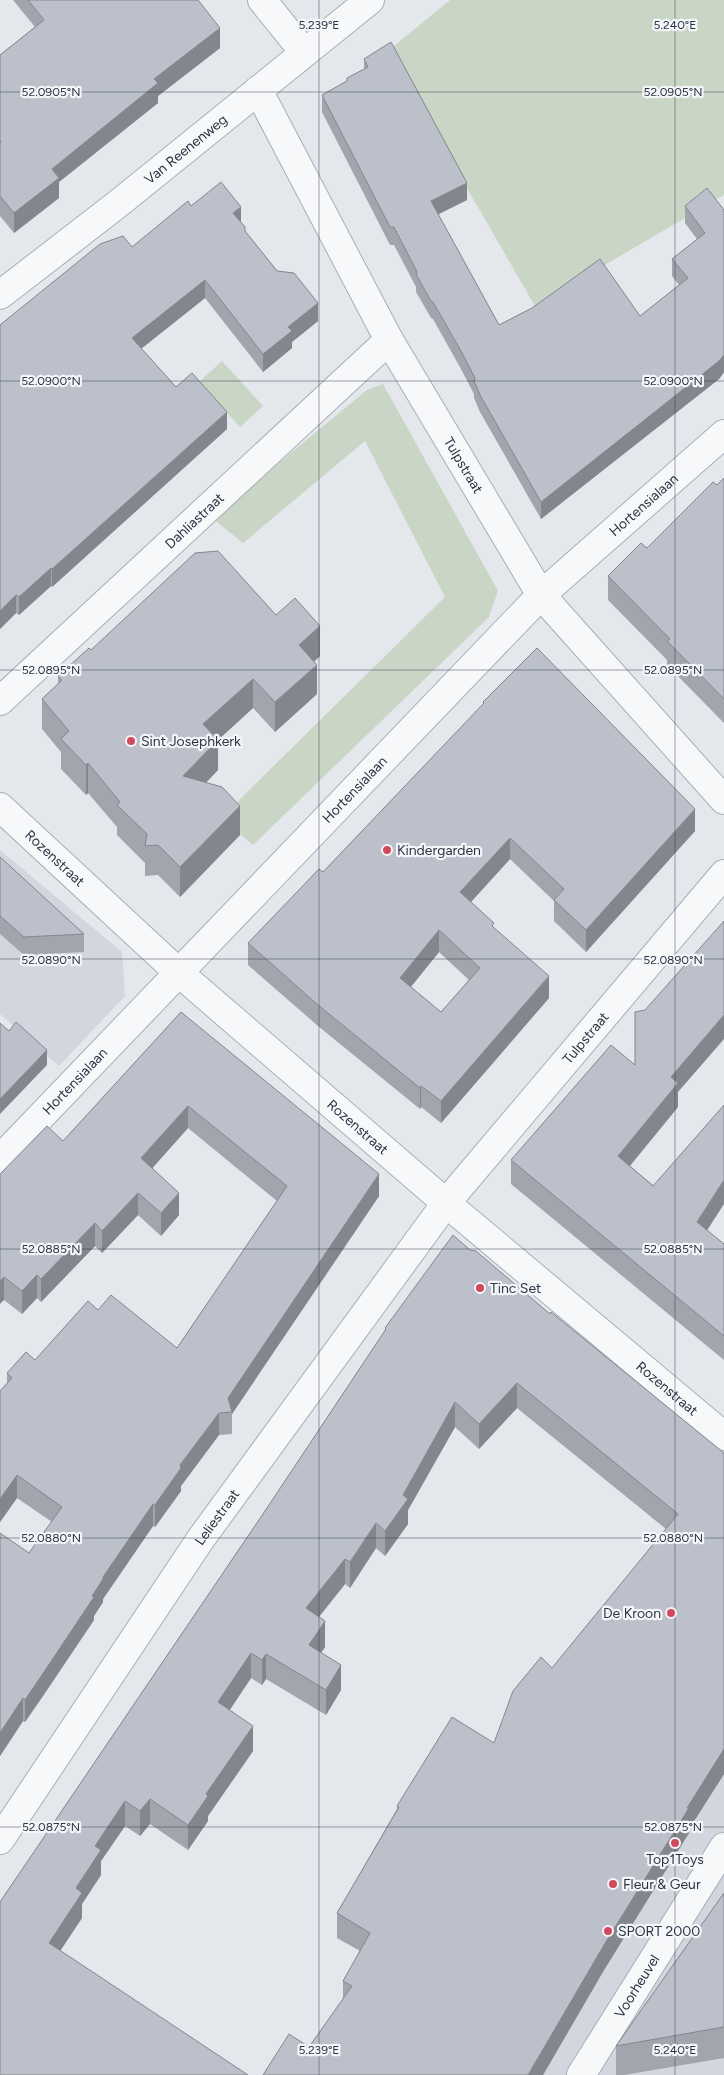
<svg xmlns="http://www.w3.org/2000/svg" width="724" height="2075" font-family="Figtree,sans-serif">
<rect width="100%" height="100%" fill="#e4e7ec"/>
<path fill="#d2d6de" d="M 0,850 L 122,952 L 125,996 L 59,1066 L 0,1014 Z
M 724,1637 L 724,2075 L 473,2075 Z"/>
<path fill="#c9d6c5" d="M 450,0 L 724,0 L 724,195 L 535,306 L 388,51 Z
M 222,361 L 263,406 L 240,427 L 199,382 Z
M 383,384 L 498,591 L 489,617 L 253,845 L 229,825 L 231,808 L 445,597 L 365,441 L 243,543 L 212,518 L 367,390 Z"/>
<g fill="none" stroke-linecap="round" stroke-linejoin="round">
<g stroke="#a9aeb7" stroke-width="30">
<g id="minor">
<path d="M 262,0 L 304,52"/>
<path id="s1" d="M 258,90 L 389,340 L 541,595 L 724,800"/>
<path id="s2" d="M 0,295 L 119,203 L 370,0"/>
<path id="s3" d="M 0,701 L 389,340"/>
<path id="s4" d="M 0,807 L 178,972 L 446,1203 L 724,1436"/>
<path id="s5" d="M 0,1159 L 541,595 L 724,434"/>
<path id="s6" d="M 0,1840 L 200,1540 L 446,1203 L 724,874"/>
<path id="s7" d="M 581,2075 L 724,1847"/>
</g>
</g>
<use href="#minor" stroke="#f7f8fa" stroke-width="28"/>
</g>
<path fill="#a1a5ae" fill-rule="evenodd" d="M 13,0 L 198,0 L 220,48 L 158,96 L 158,103 L 59,182 L 59,198 L 14,233 L 0,216 L 0,55 L 35,27 Z
M 364,59 L 467,200 L 438,214 L 499,325 L 640,316 L 679,285 L 672,276 L 672,259 L 697,239 L 685,223 L 685,206 L 724,210 L 724,372 L 719,379 L 541,519 L 480,412 L 474,398 L 474,394 L 461,369 L 433,319 L 431,318 L 423,304 L 416,292 L 416,287 L 394,245 L 390,245 L 322,112 L 322,95 L 347,81 L 364,69 Z
M 191,206 L 241,222 L 245,231 L 318,321 L 292,342 L 292,348 L 263,372 L 205,298 L 141,349 L 176,387 L 227,429 L 52,587 L 51,586 L 19,615 L 16,613 L 0,629 L 0,325 L 132,247 Z
M 724,478 L 724,723 L 667,665 L 667,660 L 608,600 L 608,576 L 647,548 Z
M 276,615 L 320,656 L 314,662 L 317,694 L 275,732 L 253,708 L 218,740 L 218,770 L 206,783 L 240,835 L 180,897 L 158,875 L 145,876 L 145,863 L 117,835 L 117,827 L 88,793 L 86,795 L 61,769 L 61,752 L 42,729 L 42,699 L 58,684 L 58,676 L 91,650 Z
M 483,702 L 695,831 L 586,952 L 554,921 L 554,901 L 510,859 L 471,902 L 494,928 L 549,998 L 441,1123 L 421,1107 L 420,1109 L 318,1026 L 248,965 L 248,943 L 323,872 L 483,705 ZM 439,952 L 469,980 L 441,1012 L 411,987 Z
M 0,857 L 84,934 L 84,952 L 24,955 L 0,934 Z
M 645,1010 L 678,1092 L 678,1107 L 630,1166 L 724,1244 L 724,1360 L 511,1184 L 511,1160 L 635,1065 Z
M 181,1012 L 379,1196 L 232,1414 L 232,1434 L 219,1435 L 181,1486 L 181,1491 L 155,1527 L 153,1526 L 103,1599 L 103,1602 L 94,1616 L 94,1620 L 46,1692 L 25,1722 L 23,1721 L 0,1756 L 0,1533 L 29,1553 L 52,1522 L 17,1498 L 0,1522 L 0,1391 L 7,1383 L 7,1373 L 35,1360 L 98,1310 L 177,1348 L 277,1201 L 188,1128 L 152,1168 L 179,1215 L 161,1236 L 138,1215 L 102,1253 L 95,1246 L 41,1302 L 37,1298 L 22,1314 L 4,1300 L 0,1174 L 63,1141 Z
M 470,1250 L 724,1453 L 724,1774 L 689,1829 L 689,1833 L 604,1970 L 543,2075 L 263,2075 L 309,2047 L 343,2000 L 343,1981 L 360,1951 L 337,1938 L 337,1913 L 397,1809 L 397,1806 L 494,1743 L 552,1668 L 666,1529 L 517,1408 L 479,1449 L 455,1427 L 408,1510 L 408,1524 L 385,1556 L 376,1548 L 350,1588 L 345,1584 L 319,1617 L 325,1647 L 321,1653 L 341,1690 L 326,1715 L 266,1679 L 262,1685 L 251,1678 L 230,1710 L 253,1751 L 208,1816 L 208,1821 L 188,1850 L 150,1824 L 140,1836 L 125,1826 L 101,1861 L 101,1875 L 82,1904 L 82,1918 L 60,1950 L 0,2075 L 0,1902 L 263,1514 L 385,1331 L 385,1328 Z
M 724,1893 L 724,2058 L 624,2075 L 616,2075 L 616,2046 Z"/>
<path fill="#83868d" d="M 220,28 L 220,48 L 158,96 L 158,103 L 59,182 L 59,198 L 14,233 L 14,213 L 52,169 L 154,79 Z
M 467,183 L 467,200 L 431,218 L 431,201 Z
M 241,207 L 241,225 L 233,213 Z
M 205,280 L 205,298 L 132,356 L 132,338 Z
M 318,303 L 318,321 L 292,342 L 292,348 L 263,372 L 263,354 L 288,327 Z
M 724,355 L 724,372 L 719,379 L 541,519 L 541,502 Z
M 227,412 L 227,429 L 52,587 L 52,569 Z
M 51,568 L 51,586 L 19,615 L 19,597 Z
M 16,595 L 16,613 L 0,629 L 0,611 Z
M 320,626 L 320,656 L 299,675 L 299,645 Z
M 317,665 L 317,694 L 275,732 L 275,702 Z
M 253,679 L 253,708 L 218,740 L 218,770 L 183,806 L 183,776 L 203,724 Z
M 88,763 L 88,793 L 86,795 L 86,765 Z
M 240,806 L 240,835 L 180,897 L 180,867 Z
M 695,809 L 695,831 L 586,952 L 586,930 Z
M 510,838 L 510,859 L 460,914 L 460,892 Z
M 439,930 L 439,952 L 400,1000 L 400,978 Z
M 549,976 L 549,998 L 441,1123 L 441,1101 Z
M 724,1015 L 724,1039 L 678,1092 L 678,1107 L 618,1180 L 618,1156 L 671,1077 Z
M 47,1050 L 47,1065 L 0,1114 L 0,1099 Z
M 421,1086 L 421,1107 L 420,1109 L 420,1088 Z
M 188,1106 L 188,1128 L 141,1181 L 141,1158 Z
M 379,1174 L 379,1196 L 232,1414 L 232,1412 L 228,1398 Z
M 724,1180 L 724,1204 L 697,1246 L 697,1222 Z
M 138,1193 L 138,1215 L 102,1253 L 102,1231 Z
M 179,1193 L 179,1215 L 161,1236 L 161,1213 Z
M 95,1223 L 95,1246 L 41,1302 L 41,1279 Z
M 37,1275 L 37,1298 L 22,1314 L 22,1291 Z
M 4,1277 L 4,1300 L 0,1304 L 0,1281 Z
M 517,1383 L 517,1408 L 479,1449 L 479,1424 Z
M 455,1402 L 455,1427 L 408,1510 L 408,1524 L 385,1556 L 385,1531 L 403,1495 Z
M 219,1413 L 219,1435 L 181,1486 L 181,1491 L 155,1527 L 155,1505 L 180,1465 Z
M 17,1475 L 17,1498 L 0,1522 L 0,1499 Z
M 153,1504 L 153,1526 L 103,1599 L 103,1602 L 94,1616 L 94,1620 L 25,1722 L 25,1700 L 92,1596 L 103,1577 Z
M 376,1523 L 376,1548 L 350,1588 L 350,1562 Z
M 345,1559 L 345,1584 L 306,1633 L 306,1608 Z
M 325,1621 L 325,1647 L 309,1670 L 309,1645 Z
M 251,1653 L 251,1678 L 218,1727 L 218,1702 Z
M 266,1654 L 266,1679 L 262,1685 L 262,1660 Z
M 341,1665 L 341,1690 L 326,1715 L 326,1690 Z
M 23,1698 L 23,1721 L 0,1756 L 0,1733 Z
M 253,1726 L 253,1751 L 208,1816 L 208,1821 L 188,1850 L 188,1825 L 206,1794 Z
M 724,1749 L 724,1774 L 689,1829 L 689,1833 L 604,1970 L 543,2075 L 528,2075 L 604,1945 L 687,1808 Z
M 150,1799 L 150,1824 L 140,1836 L 140,1811 Z
M 125,1801 L 125,1826 L 101,1861 L 101,1875 L 82,1904 L 82,1918 L 49,1968 L 49,1943 L 76,1888 L 95,1846 Z"/>
<path fill="#bbc0ca" stroke="#83868d" fill-rule="evenodd" d="M 28,0 L 198,0 L 220,28 L 154,79 L 158,83 L 52,169 L 59,178 L 14,213 L 0,196 L 0,143 L 1,142 L 0,140 L 0,55 L 44,20 Z
M 391,42 L 467,183 L 431,201 L 499,325 L 532,308 L 600,259 L 640,316 L 688,278 L 672,259 L 705,233 L 685,206 L 707,188 L 724,210 L 724,355 L 719,361 L 541,502 L 480,395 L 474,381 L 475,378 L 461,351 L 433,302 L 431,301 L 423,287 L 416,274 L 417,272 L 394,227 L 390,227 L 322,95 L 347,81 L 347,78 L 368,67 L 364,59 Z
M 221,182 L 241,207 L 233,213 L 245,227 L 245,231 L 277,271 L 294,273 L 318,303 L 288,327 L 292,331 L 263,354 L 205,280 L 132,338 L 176,387 L 192,373 L 227,412 L 52,569 L 51,568 L 19,597 L 16,595 L 0,611 L 0,325 L 100,244 L 123,236 L 132,247 L 188,201 L 191,206 Z
M 724,478 L 724,699 L 667,641 L 670,639 L 608,576 L 641,543 L 647,548 L 713,482 L 717,485 Z
M 218,551 L 276,615 L 295,598 L 320,626 L 299,645 L 317,665 L 275,702 L 253,679 L 203,724 L 218,740 L 183,776 L 222,787 L 240,806 L 180,867 L 158,845 L 145,846 L 147,834 L 117,805 L 120,802 L 88,763 L 86,765 L 61,739 L 69,731 L 42,699 L 62,680 L 58,676 L 89,648 L 91,650 L 195,553 Z
M 537,648 L 695,809 L 586,930 L 554,900 L 564,889 L 510,838 L 460,892 L 494,923 L 492,926 L 549,976 L 441,1101 L 421,1086 L 420,1088 L 318,1005 L 248,943 L 319,869 L 323,872 L 484,703 L 483,702 ZM 439,930 L 480,968 L 441,1012 L 400,978 Z
M 0,857 L 84,934 L 24,937 L 0,916 Z
M 724,921 L 724,1015 L 671,1077 L 678,1083 L 618,1156 L 653,1186 L 724,1105 L 724,1180 L 697,1222 L 724,1244 L 724,1336 L 511,1160 L 611,1045 L 635,1065 L 635,1012 L 645,1010 Z
M 181,1012 L 379,1174 L 228,1398 L 232,1412 L 219,1413 L 180,1465 L 181,1468 L 155,1505 L 153,1504 L 103,1577 L 103,1579 L 92,1596 L 94,1597 L 46,1669 L 25,1700 L 23,1698 L 0,1733 L 0,1533 L 29,1553 L 62,1507 L 17,1475 L 0,1499 L 0,1391 L 12,1378 L 7,1373 L 26,1352 L 35,1360 L 88,1301 L 98,1310 L 111,1295 L 177,1348 L 287,1186 L 188,1106 L 141,1158 L 179,1193 L 161,1213 L 138,1193 L 102,1231 L 95,1223 L 41,1279 L 37,1275 L 22,1291 L 4,1277 L 0,1281 L 0,1174 L 47,1126 L 63,1141 Z
M 16,1022 L 47,1050 L 0,1099 L 0,1023 L 9,1031 Z
M 453,1235 L 470,1250 L 476,1251 L 550,1314 L 551,1312 L 724,1453 L 724,1749 L 687,1808 L 689,1808 L 604,1945 L 528,2075 L 263,2075 L 289,2034 L 309,2047 L 352,1986 L 343,1981 L 370,1933 L 337,1913 L 399,1807 L 397,1806 L 452,1717 L 494,1743 L 513,1691 L 541,1657 L 552,1668 L 678,1514 L 517,1383 L 479,1424 L 455,1402 L 403,1495 L 408,1499 L 385,1531 L 376,1523 L 350,1562 L 345,1559 L 306,1608 L 325,1621 L 309,1645 L 341,1665 L 326,1690 L 266,1654 L 262,1660 L 251,1653 L 218,1702 L 253,1726 L 206,1794 L 208,1796 L 188,1825 L 150,1799 L 140,1811 L 125,1801 L 95,1846 L 101,1850 L 76,1888 L 82,1893 L 49,1943 L 248,2075 L 0,2075 L 0,1902 L 263,1514 L 386,1329 L 385,1328 Z
M 724,1893 L 724,2027 L 616,2046 Z"/>
<path fill="none" stroke="#2b3445" stroke-width="1" stroke-opacity="0.45" d="M 319,0 L 319,2075M 675,0 L 675,2075M 0,92 L 724,92M 0,381 L 724,381M 0,670 L 724,670M 0,959 L 724,959M 0,1249 L 724,1249M 0,1538 L 724,1538M 0,1827 L 724,1827"/>
<g fill="#d1495b" stroke="#f4f6f9" stroke-width="2">
<circle cx="131" cy="741" r="5"/>
<circle cx="387" cy="850" r="5"/>
<circle cx="480" cy="1288" r="5"/>
<circle cx="671" cy="1613" r="5"/>
<circle cx="675" cy="1843" r="5"/>
<circle cx="613" cy="1884" r="5"/>
<circle cx="608" cy="1931" r="5"/>
</g>
<g text-anchor="middle" stroke-width="4.5" stroke-linejoin="round" paint-order="stroke">
<g font-size="14" fill="#2b3445" stroke="#f4f6f9">
<text dy="5" stroke="none"><textPath href="#s2" startOffset="236">Van Reenenweg</textPath></text>
<text dy="5" stroke="none"><textPath href="#s1" startOffset="428">Tulpstraat</textPath></text>
<text dy="5" stroke="none"><textPath href="#s5" startOffset="918">Hortensialaan</textPath></text>
<text dy="5" stroke="none"><textPath href="#s3" startOffset="265">Dahliastraat</textPath></text>
<text dy="5" stroke="none"><textPath href="#s5" startOffset="512">Hortensialaan</textPath></text>
<text dy="5" stroke="none"><textPath href="#s4" startOffset="75">Rozenstraat</textPath></text>
<text dy="5" stroke="none"><textPath href="#s6" startOffset="994">Tulpstraat</textPath></text>
<text dy="5" stroke="none"><textPath href="#s5" startOffset="108">Hortensialaan</textPath></text>
<text dy="5" stroke="none"><textPath href="#s4" startOffset="480">Rozenstraat</textPath></text>
<text dy="5" stroke="none"><textPath href="#s4" startOffset="885">Rozenstraat</textPath></text>
<text dy="5" stroke="none"><textPath href="#s6" startOffset="389">Leliestraat</textPath></text>
<text dy="5" stroke="none"><textPath href="#s7" startOffset="105">Voorheuvel</textPath></text>
</g>
<g font-size="14" fill="#2b3445" stroke="#f4f6f9" text-anchor="start">
<text x="141" y="746">Sint Josephkerk</text>
<text x="397" y="855">Kindergarden</text>
<text x="490" y="1293">Tinc Set</text>
<text x="661" y="1618" text-anchor="end">De Kroon</text>
<text x="675" y="1864" text-anchor="middle">Top1Toys</text>
<text x="623" y="1889">Fleur &amp; Geur</text>
<text x="618" y="1936">SPORT 2000</text>
</g>
</g>
<g font-size="12" text-anchor="middle" fill="#2b3445" stroke="#f4f6f9" stroke-width="4.5" stroke-linejoin="round" paint-order="stroke">
<text x="319" y="29">5.239°E</text>
<text x="675" y="29">5.240°E</text>
<text x="51" y="96">52.0905°N</text>
<text x="673" y="96">52.0905°N</text>
<text x="51" y="385">52.0900°N</text>
<text x="673" y="385">52.0900°N</text>
<text x="51" y="674">52.0895°N</text>
<text x="673" y="674">52.0895°N</text>
<text x="51" y="964">52.0890°N</text>
<text x="673" y="964">52.0890°N</text>
<text x="51" y="1253">52.0885°N</text>
<text x="673" y="1253">52.0885°N</text>
<text x="51" y="1542">52.0880°N</text>
<text x="673" y="1542">52.0880°N</text>
<text x="51" y="1831">52.0875°N</text>
<text x="673" y="1831">52.0875°N</text>
<text x="319" y="2054">5.239°E</text>
<text x="675" y="2054">5.240°E</text>
</g>
</svg>
